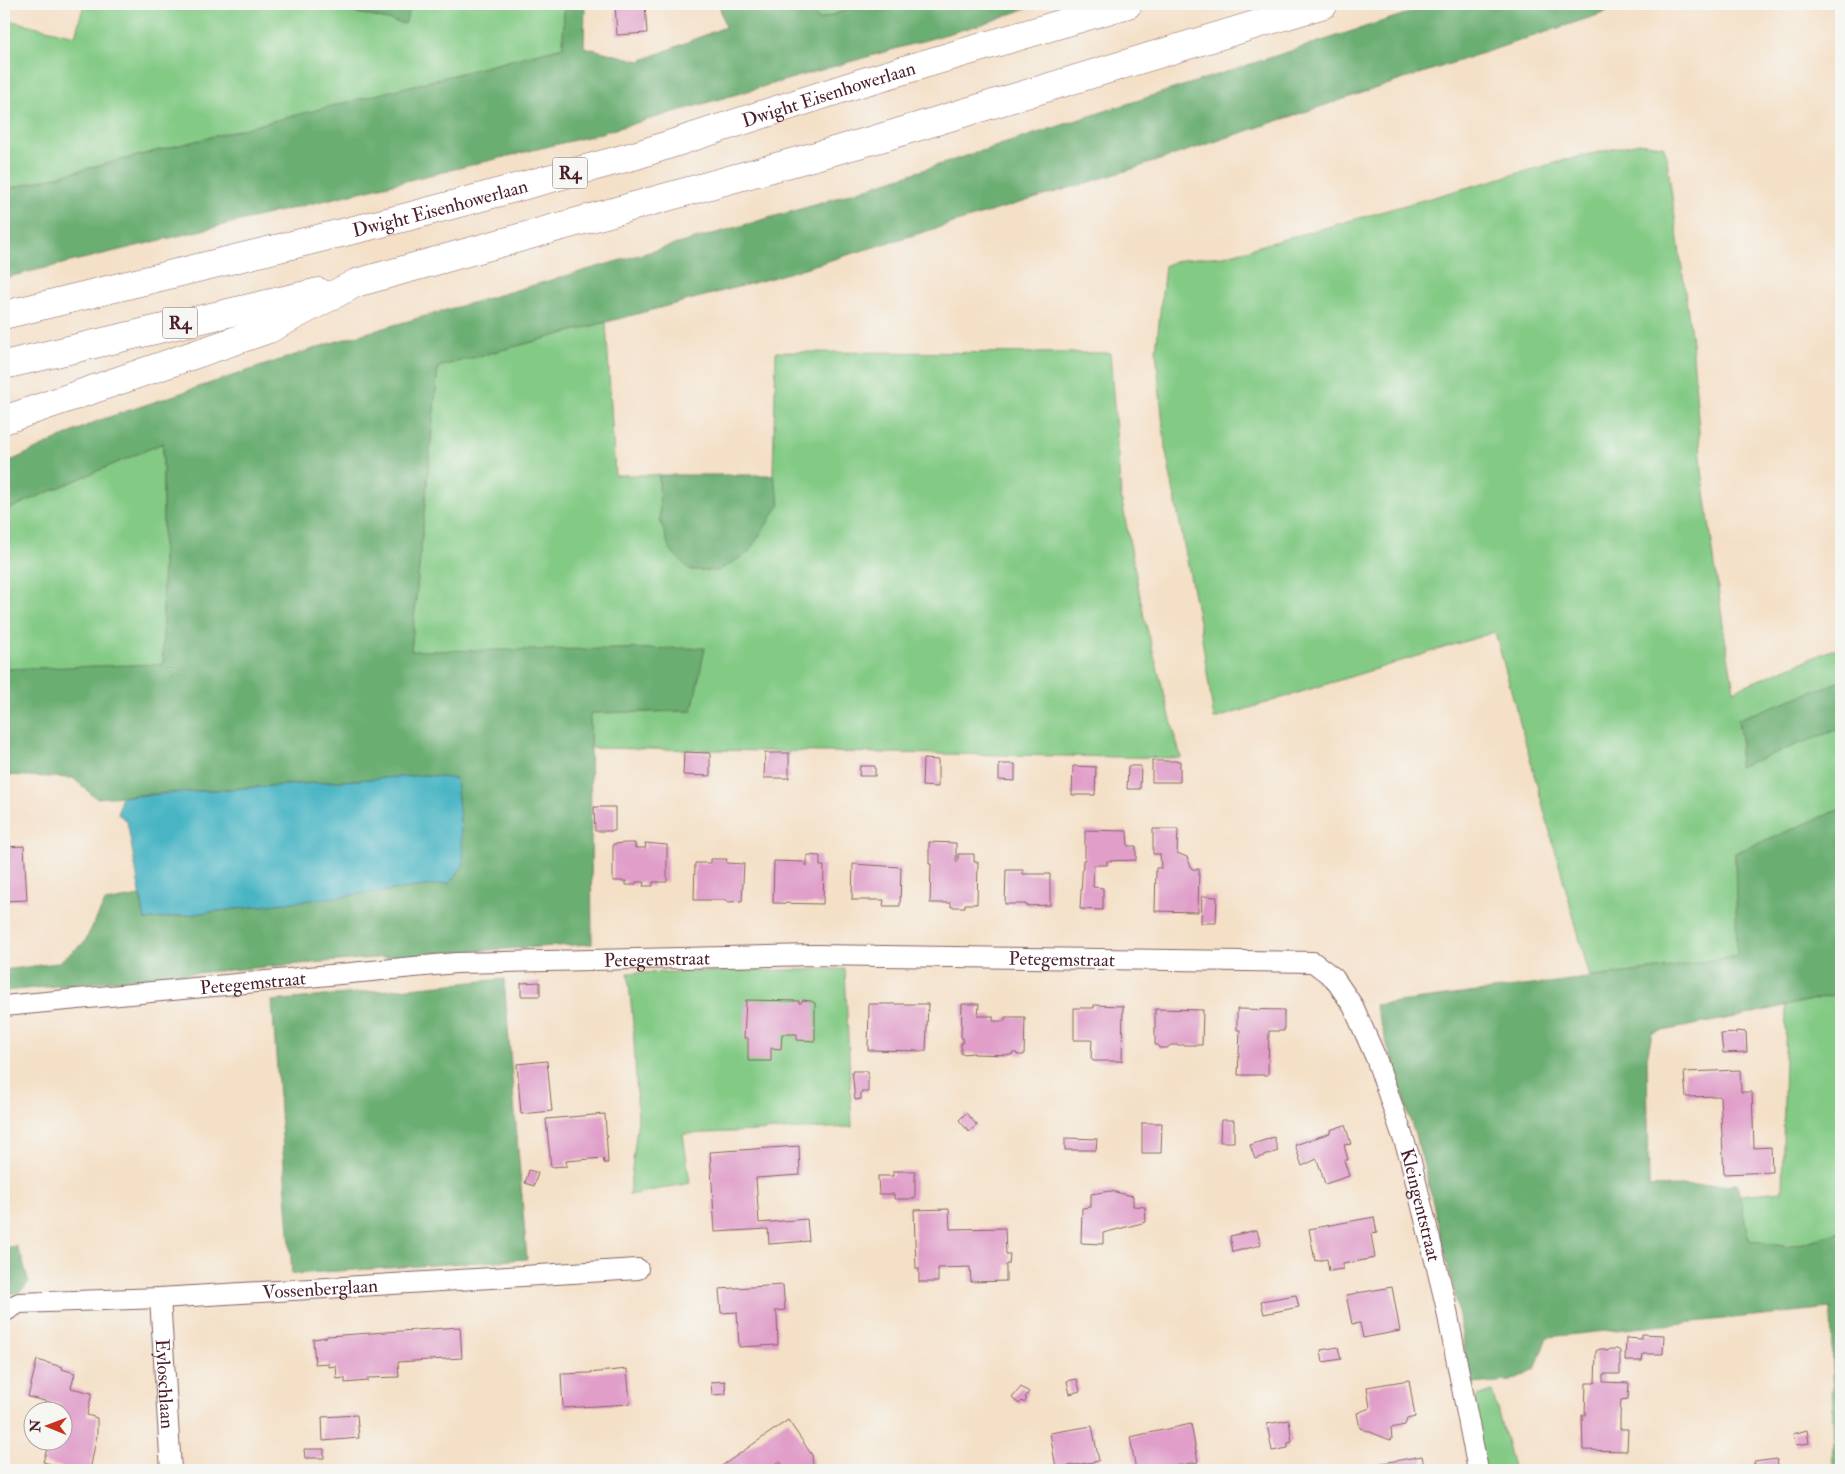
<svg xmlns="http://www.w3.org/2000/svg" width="1845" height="1474" font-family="'IM FELL Double Pica',serif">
<rect width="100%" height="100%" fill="#f6f6f2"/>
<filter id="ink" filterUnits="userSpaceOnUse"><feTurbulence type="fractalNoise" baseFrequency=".02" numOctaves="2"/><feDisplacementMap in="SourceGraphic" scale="10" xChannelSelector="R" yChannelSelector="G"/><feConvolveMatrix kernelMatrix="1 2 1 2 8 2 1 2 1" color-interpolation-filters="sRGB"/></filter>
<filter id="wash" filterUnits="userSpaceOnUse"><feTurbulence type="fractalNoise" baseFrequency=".0096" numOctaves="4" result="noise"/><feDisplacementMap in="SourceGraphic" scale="20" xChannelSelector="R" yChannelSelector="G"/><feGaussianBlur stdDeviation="1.12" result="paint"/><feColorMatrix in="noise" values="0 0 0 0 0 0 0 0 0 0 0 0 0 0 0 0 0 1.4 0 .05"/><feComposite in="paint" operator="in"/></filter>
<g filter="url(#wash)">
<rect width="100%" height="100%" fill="#f4e0c7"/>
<path fill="#83ca85" stroke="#667458" d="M 84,4 L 318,4 L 405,24 L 411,4 L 564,4 L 563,47 L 4,190 L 4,19 L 75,36 Z
M 803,4 L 863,4 L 819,20 Z
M 1639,143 L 1663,146 L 1666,152 L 1692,342 L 1702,470 L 1724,632 L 1734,690 L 1841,646 L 1841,681 L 1738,720 L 1741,740 L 1739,766 L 1841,728 L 1841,809 L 1735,853 L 1738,956 L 1665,968 L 1590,977 L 1495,632 L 1214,719 L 1201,632 L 1165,447 L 1156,351 L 1165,265 L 1185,259 L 1224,256 L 1569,159 Z
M 606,322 L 615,475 L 659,475 L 660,520 L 780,504 L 773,475 L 776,352 L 1110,353 L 1121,497 L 1144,617 L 1181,758 L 590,748 L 590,713 L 692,711 L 411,651 L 438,367 Z
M 163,443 L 163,665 L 4,669 L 4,511 Z
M 845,969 L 852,1127 L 683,1134 L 690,1183 L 629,1195 L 638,1118 L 633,1023 L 628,973 Z
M 1841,993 L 1841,1232 L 1788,1247 L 1749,1240 L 1739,1195 L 1782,1191 L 1786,1006 Z
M 1492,1391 L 1514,1470 L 1485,1470 L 1473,1408 L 1478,1396 Z"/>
<path fill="#6aae72" stroke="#5a664e" d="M 318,4 L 411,4 L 405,24 Z
M 564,4 L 585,4 L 584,47 L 640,61 L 725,27 L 719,4 L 803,4 L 820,20 L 863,4 L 1039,4 L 982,24 L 587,137 L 4,278 L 4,190 L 563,47 Z
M 1436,4 L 1631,4 L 1129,170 L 768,279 L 438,367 L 411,651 L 705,648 L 692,711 L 590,713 L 592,944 C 396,954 200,972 4,991 L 4,970 L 57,963 L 84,943 L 105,902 L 140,896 L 145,920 L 450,883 L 464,864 L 456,779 L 426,775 L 96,798 L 73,778 L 4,775 L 4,669 L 163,664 L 163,443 L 4,511 L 4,464 L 97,421 L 331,343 L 821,203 Z
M 659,475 L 773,475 L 780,504 L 748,553 L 718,571 L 690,570 L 670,550 L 660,520 Z
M 1841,681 L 1841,728 L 1739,767 L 1741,740 L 1738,719 Z
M 1841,809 L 1841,993 L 1741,1016 L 1652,1033 L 1647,1058 L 1649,1187 L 1737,1184 L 1749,1240 L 1788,1247 L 1841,1232 L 1841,1470 L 1834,1470 L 1831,1308 L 1547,1337 L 1535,1369 L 1511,1381 L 1471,1384 L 1454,1290 L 1422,1158 L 1375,1005 L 1665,968 L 1737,956 L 1735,853 Z
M 504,979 L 527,1259 L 292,1274 L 272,1001 Z
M 16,1246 L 22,1258 L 29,1283 L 20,1292 L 4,1295 L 4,1248 Z"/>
<path fill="#48b5c4" stroke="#496a78" d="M 426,775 L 456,779 L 464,864 L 450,883 L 145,920 L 127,821 L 118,814 L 121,797 Z"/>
<g id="blocks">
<path fill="#e09ec9" d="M 615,4 L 645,4 L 647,33 L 617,35 Z
M 684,752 L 710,753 L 710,776 L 683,775 Z
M 765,753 L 789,753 L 789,778 L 764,778 Z
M 923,759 L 938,760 L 938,787 L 922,786 Z
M 1152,761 L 1180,761 L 1180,782 L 1152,782 Z
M 999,764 L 1015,764 L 1015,781 L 999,780 Z
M 860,766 L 875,766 L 875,776 L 859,776 Z
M 1073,766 L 1096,767 L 1095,795 L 1072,795 Z
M 1128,766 L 1141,766 L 1140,789 L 1127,789 Z
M 594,807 L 615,807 L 615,831 L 595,831 Z
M 1153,829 L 1178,829 L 1177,853 L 1187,857 L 1192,869 L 1199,869 L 1198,912 L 1155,911 L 1156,868 L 1161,868 L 1160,854 L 1153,854 Z
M 1085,830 L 1127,831 L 1128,846 L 1136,846 L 1136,860 L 1107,861 L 1107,865 L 1094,865 L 1093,887 L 1103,888 L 1103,910 L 1080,909 L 1083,860 L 1085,860 Z
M 929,842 L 956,843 L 956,862 L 958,862 L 958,854 L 974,854 L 974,862 L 978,862 L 977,904 L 965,904 L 965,907 L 951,907 L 951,903 L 930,903 L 931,864 L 929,864 Z
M 626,843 L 635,843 L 635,848 L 646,848 L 645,843 L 667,845 L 667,882 L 653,882 L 653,886 L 643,886 L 644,882 L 636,882 L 635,885 L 626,885 L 626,881 L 613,881 L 613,844 Z
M 24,846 L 27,900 L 4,901 L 4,847 Z
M 807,855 L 820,856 L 820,866 L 824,866 L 823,904 L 773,903 L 774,861 L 803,862 L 807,866 Z
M 711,859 L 727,859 L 726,863 L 744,864 L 742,901 L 729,902 L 726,900 L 694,900 L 695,863 L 711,863 Z
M 853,864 L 901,867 L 900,906 L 883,906 L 884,900 L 852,900 Z
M 1006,870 L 1023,870 L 1023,874 L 1050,874 L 1050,905 L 1026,906 L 1026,904 L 1005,904 Z
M 1202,896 L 1217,897 L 1216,923 L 1201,923 Z
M 540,982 L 540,996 L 521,996 L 521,983 Z
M 746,1000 L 799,1001 L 799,1003 L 801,1003 L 803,1000 L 811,1001 L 815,1003 L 815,1041 L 797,1040 L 797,1034 L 782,1034 L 781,1049 L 771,1048 L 771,1061 L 748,1061 L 748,1038 L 744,1038 Z
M 869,1004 L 928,1004 L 926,1051 L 868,1050 Z
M 962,1004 L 979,1004 L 978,1016 L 993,1016 L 993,1021 L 1005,1021 L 1005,1017 L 1025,1017 L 1024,1055 L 1017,1055 L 1017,1053 L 1012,1053 L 1012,1055 L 974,1054 L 974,1053 L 961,1054 L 961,1043 L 963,1043 L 963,1038 L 961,1038 Z
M 1094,1005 L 1123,1006 L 1122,1061 L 1093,1061 L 1091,1058 L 1092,1040 L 1074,1040 L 1074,1008 L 1094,1008 Z
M 1155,1009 L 1203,1010 L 1202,1045 L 1171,1045 L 1167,1048 L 1159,1048 L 1158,1045 L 1155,1045 Z
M 1237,1009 L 1284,1010 L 1284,1031 L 1269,1031 L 1268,1075 L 1238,1075 L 1240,1030 L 1237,1030 Z
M 1736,1031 L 1746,1032 L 1747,1052 L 1723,1053 L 1721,1034 L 1736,1033 Z
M 547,1061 L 552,1111 L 521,1114 L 517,1064 Z
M 1740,1070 L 1741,1092 L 1752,1092 L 1754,1148 L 1771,1147 L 1772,1172 L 1724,1174 L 1720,1096 L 1686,1097 L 1684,1072 Z
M 852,1071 L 868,1071 L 868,1092 L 861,1092 L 861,1099 L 855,1100 Z
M 966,1113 L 977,1125 L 969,1132 L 959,1120 Z
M 605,1114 L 608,1163 L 604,1163 L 603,1158 L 566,1161 L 567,1166 L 551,1167 L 546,1119 Z
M 1221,1120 L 1234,1120 L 1234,1142 L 1220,1142 Z
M 1142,1123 L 1162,1123 L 1161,1153 L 1142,1153 Z
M 1345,1125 L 1351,1144 L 1344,1145 L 1348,1160 L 1344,1160 L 1349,1176 L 1325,1184 L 1317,1159 L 1302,1166 L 1295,1145 L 1330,1133 L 1330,1130 Z
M 1274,1137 L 1278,1151 L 1255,1159 L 1250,1145 Z
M 1065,1138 L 1097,1139 L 1096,1150 L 1065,1150 Z
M 799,1146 L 800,1175 L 756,1178 L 759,1223 L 807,1219 L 809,1241 L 769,1244 L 768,1229 L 715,1232 L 710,1152 Z
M 529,1170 L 538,1173 L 534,1186 L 525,1183 Z
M 893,1171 L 915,1171 L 915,1199 L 894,1199 L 894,1194 L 879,1194 L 878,1176 L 893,1176 Z
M 1110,1191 L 1133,1196 L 1133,1206 L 1145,1207 L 1146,1222 L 1103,1233 L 1103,1244 L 1081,1243 L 1082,1208 L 1091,1207 L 1091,1194 Z
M 949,1209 L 950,1229 L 1005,1228 L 1006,1254 L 1010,1254 L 1009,1264 L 1006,1264 L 1006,1281 L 971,1282 L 970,1267 L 938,1268 L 938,1282 L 919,1282 L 919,1269 L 916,1269 L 914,1210 Z
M 1374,1217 L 1377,1233 L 1371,1234 L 1375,1258 L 1343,1264 L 1343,1269 L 1329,1271 L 1327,1259 L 1315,1261 L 1309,1229 Z
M 1257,1230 L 1261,1245 L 1233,1252 L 1230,1236 Z
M 783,1285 L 785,1310 L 775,1311 L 777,1315 L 778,1345 L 739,1347 L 737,1312 L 721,1313 L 719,1289 Z
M 1392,1287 L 1400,1331 L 1363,1338 L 1360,1323 L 1352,1324 L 1346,1295 Z
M 1296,1295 L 1299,1307 L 1264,1314 L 1261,1301 Z
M 460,1327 L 462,1358 L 398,1362 L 399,1377 L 368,1378 L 368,1381 L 345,1383 L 345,1378 L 337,1379 L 336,1366 L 328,1367 L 328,1363 L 315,1364 L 313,1339 L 327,1337 L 327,1336 Z
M 1642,1334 L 1664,1335 L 1663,1354 L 1643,1354 L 1642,1361 L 1625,1361 L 1626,1338 L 1642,1339 Z
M 1338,1347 L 1341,1359 L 1323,1362 L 1321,1350 Z
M 1600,1349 L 1605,1349 L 1608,1351 L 1610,1349 L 1617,1349 L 1620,1351 L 1620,1374 L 1603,1374 L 1603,1382 L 1629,1383 L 1628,1399 L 1621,1400 L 1620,1417 L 1620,1429 L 1628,1429 L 1627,1451 L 1583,1450 L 1582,1415 L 1585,1415 L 1586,1383 L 1595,1383 L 1596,1351 Z
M 37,1360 L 63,1367 L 62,1369 L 75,1373 L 71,1388 L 92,1393 L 87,1415 L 97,1418 L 97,1435 L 90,1470 L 73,1470 L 43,1462 L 49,1442 L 62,1442 L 62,1412 L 60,1412 L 62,1405 L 28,1397 Z
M 627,1369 L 630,1404 L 563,1408 L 561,1374 L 589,1373 Z
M 1077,1379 L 1080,1391 L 1070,1394 L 1067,1381 Z
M 1409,1380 L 1415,1417 L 1407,1419 L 1405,1425 L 1391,1428 L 1392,1439 L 1390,1440 L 1360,1428 L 1357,1413 L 1370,1408 L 1367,1387 Z
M 725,1381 L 726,1394 L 712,1395 L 711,1382 Z
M 1021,1387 L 1029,1392 L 1025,1398 L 1027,1399 L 1024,1403 L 1022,1401 L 1019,1404 L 1012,1398 Z
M 357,1415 L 359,1438 L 323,1441 L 322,1417 Z
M 788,1420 L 812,1455 L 813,1464 L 810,1470 L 787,1470 L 780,1462 L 769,1470 L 716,1470 Z
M 1289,1420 L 1292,1442 L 1288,1443 L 1288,1448 L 1272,1451 L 1267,1424 Z
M 1191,1424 L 1198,1462 L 1176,1466 L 1177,1470 L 1136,1470 L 1130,1437 Z
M 1092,1426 L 1099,1461 L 1056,1468 L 1050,1433 Z
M 1807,1430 L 1809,1443 L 1796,1445 L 1793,1434 Z
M 304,1449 L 324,1449 L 324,1458 L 305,1458 Z
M 1422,1456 L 1425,1470 L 1362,1470 L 1361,1467 Z
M 1777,1459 L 1779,1470 L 1755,1470 L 1754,1462 Z
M 1052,1465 L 1053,1470 L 1042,1470 L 1041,1467 Z"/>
</g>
</g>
<g filter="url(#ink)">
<use href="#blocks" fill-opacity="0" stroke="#866362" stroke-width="1"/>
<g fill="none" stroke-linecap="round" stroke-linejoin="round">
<g stroke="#866362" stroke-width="22">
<g id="minor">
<path id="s1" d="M 4,1006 L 456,963 L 815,955 L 1313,962 L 1334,978 L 1353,1006 L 1376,1058 L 1410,1158 L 1445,1301 L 1478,1470"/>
<path id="s2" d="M 160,1298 L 171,1470"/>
<path id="s3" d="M 4,1312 L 19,1303 L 160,1298 L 638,1269"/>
</g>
</g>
<g stroke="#866362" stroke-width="29">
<g id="motorway">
<path id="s4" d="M 4,315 L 411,216 L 637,155 L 860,83 L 1128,4"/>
<path d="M 4,365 L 319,292"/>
<path d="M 4,420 L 269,329 L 356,283 L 877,139 L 1324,4"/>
</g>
</g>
<use href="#minor" stroke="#fff" stroke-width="20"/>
<use href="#motorway" stroke="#fff" stroke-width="28"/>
</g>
</g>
<g text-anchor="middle" stroke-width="4" stroke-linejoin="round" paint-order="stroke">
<g fill="#f6f6f2" stroke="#7e6067" stroke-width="1">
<rect x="552.5" y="157.5" width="35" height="31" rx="4"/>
<rect x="162.5" y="307.5" width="35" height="31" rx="4"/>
</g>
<g font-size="18" font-weight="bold" fill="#4a1f2b">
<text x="570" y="179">R4</text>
<text x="180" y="329">R4</text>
</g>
<g font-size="19" fill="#4a1f2b" stroke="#f6f6f2">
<text dy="7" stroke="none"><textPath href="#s4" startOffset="854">Dwight Eisenhowerlaan</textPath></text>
<text dy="7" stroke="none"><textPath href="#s4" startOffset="449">Dwight Eisenhowerlaan</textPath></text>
<text dy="7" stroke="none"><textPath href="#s1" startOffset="655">Petegemstraat</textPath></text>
<text dy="7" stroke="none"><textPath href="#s1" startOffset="1060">Petegemstraat</textPath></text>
<text dy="7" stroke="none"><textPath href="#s1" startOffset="250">Petegemstraat</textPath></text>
<text dy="7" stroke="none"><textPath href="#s1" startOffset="1582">Kleingentstraat</textPath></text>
<text dy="7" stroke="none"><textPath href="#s3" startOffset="319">Vossenberglaan</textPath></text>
<text dy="7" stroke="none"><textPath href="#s2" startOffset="86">Eyloschlaan</textPath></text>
</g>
</g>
<rect width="1845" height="1474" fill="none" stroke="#f6f6f2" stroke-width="20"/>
<g transform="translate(48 1426) rotate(271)"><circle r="24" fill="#f6f6f2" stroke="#b1a0a2"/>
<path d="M0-4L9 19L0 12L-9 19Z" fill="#c8321e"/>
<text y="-8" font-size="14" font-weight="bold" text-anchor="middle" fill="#4a1f2b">N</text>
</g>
</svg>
